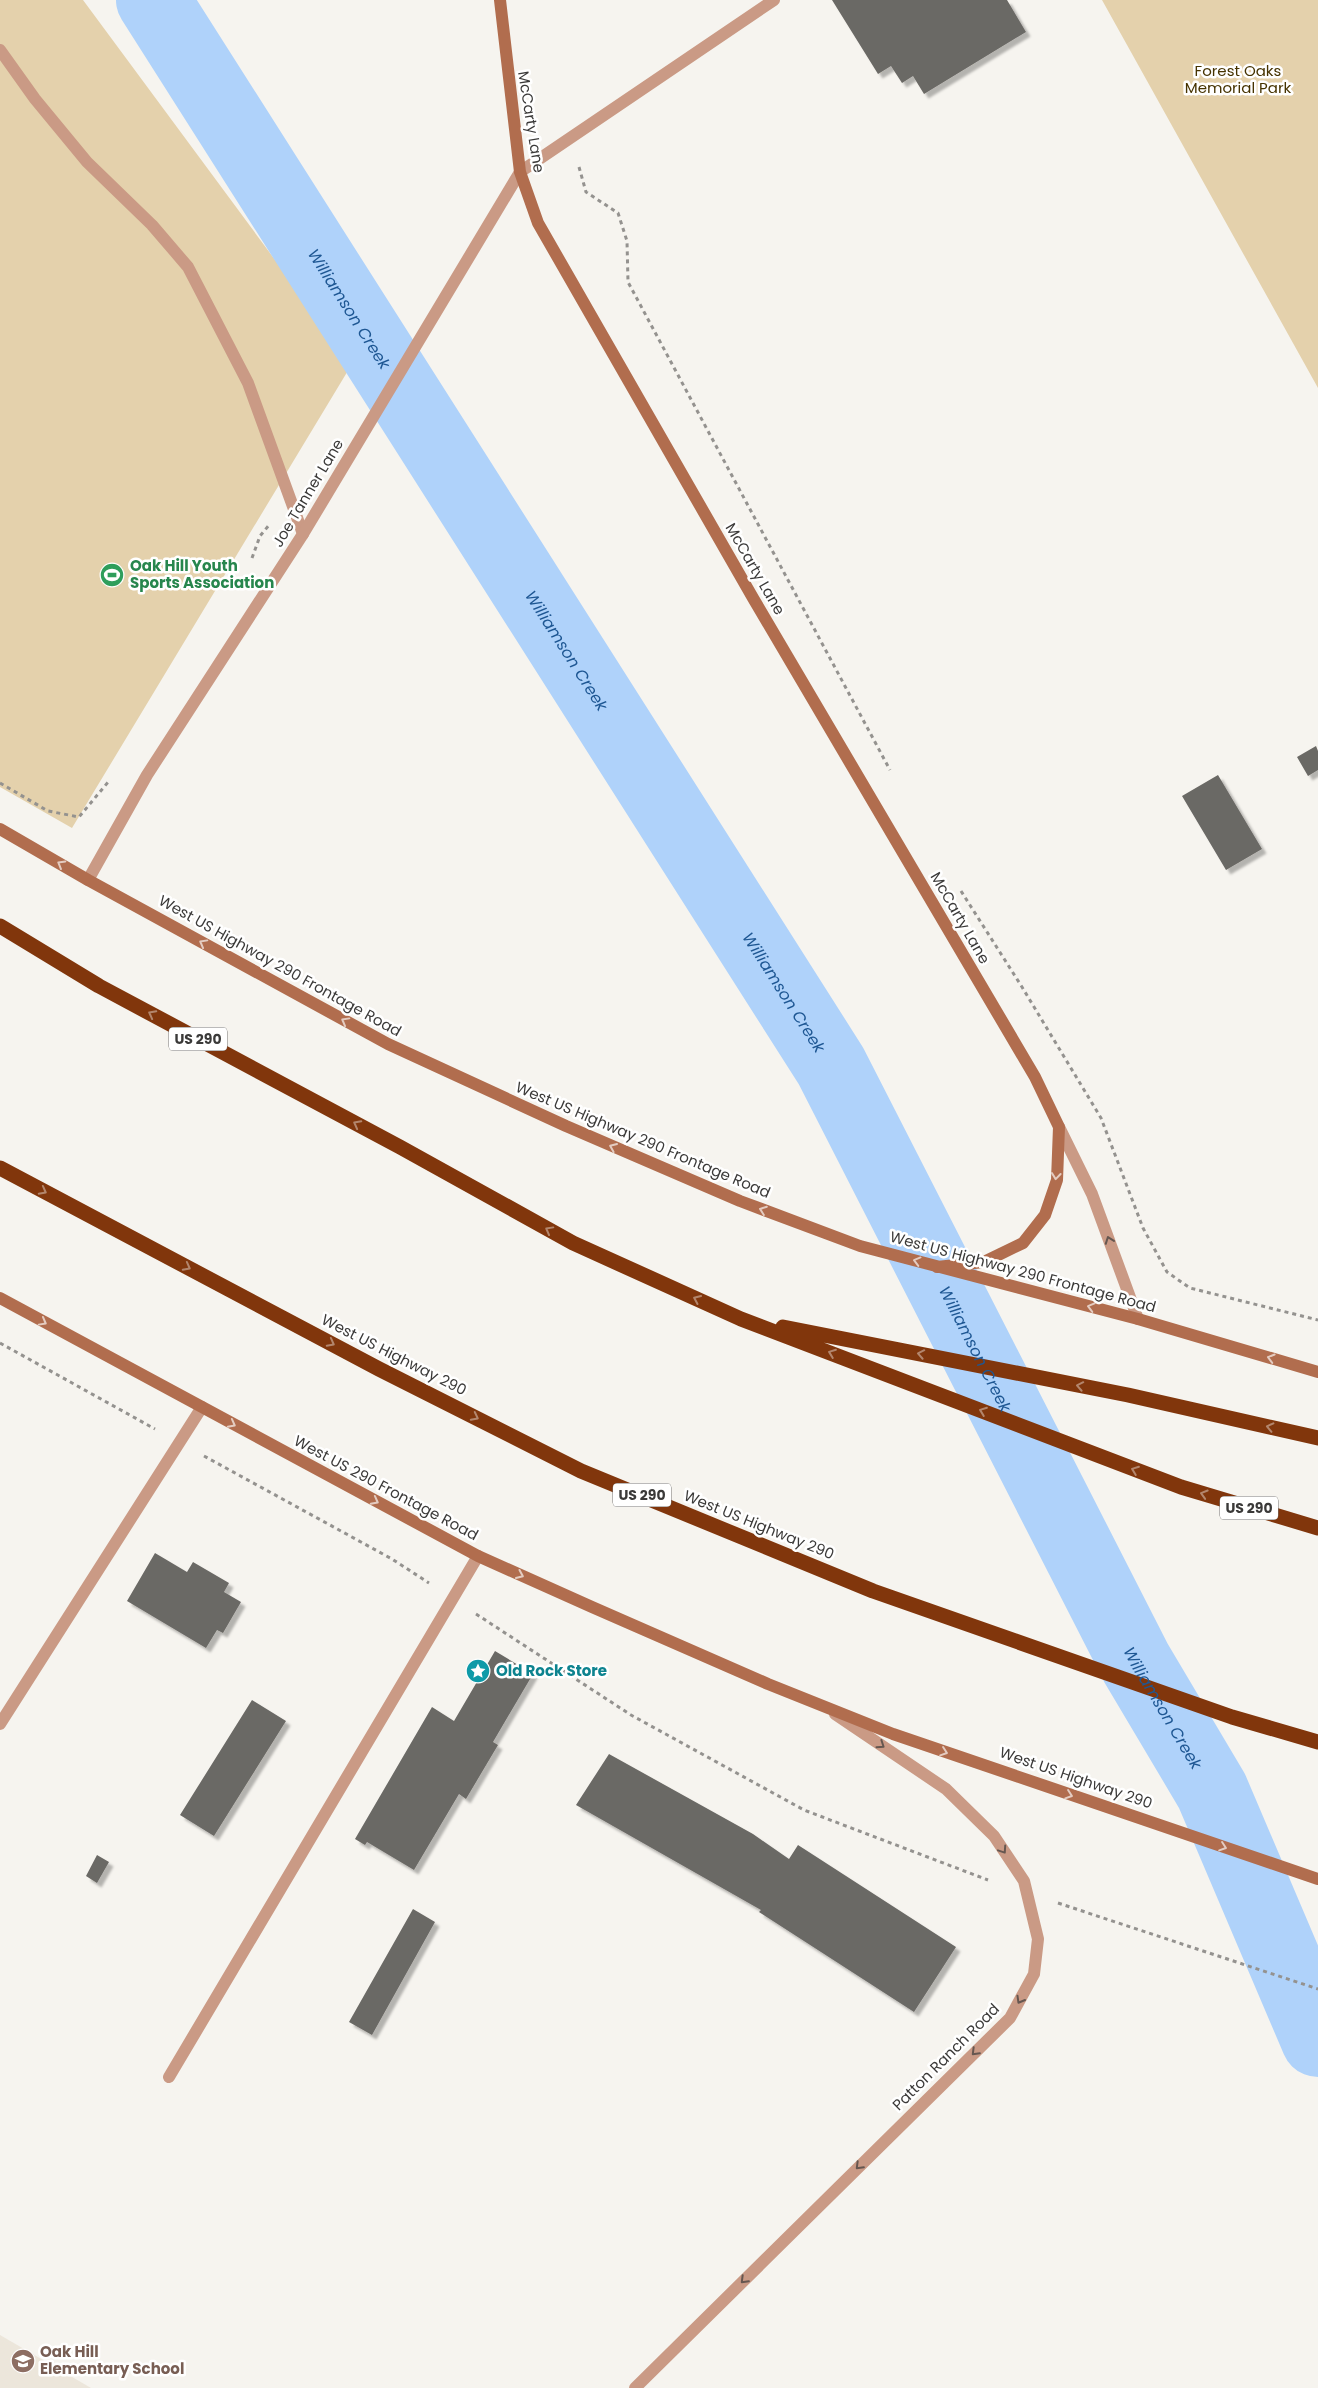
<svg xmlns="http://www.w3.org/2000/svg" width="1318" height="2388" font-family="Poppins,sans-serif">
<defs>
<filter id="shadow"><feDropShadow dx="4.5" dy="4.5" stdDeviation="1" flood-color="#0004"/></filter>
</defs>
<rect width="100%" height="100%" fill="#f6f4ef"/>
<path fill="#ece6db" d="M 0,2335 L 91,2388 L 0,2388 Z"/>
<path fill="#e4d1ac" d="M 0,0 L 83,0 L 352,364 L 72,828 L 0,787 Z
M 1102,0 L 1318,0 L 1318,388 Z"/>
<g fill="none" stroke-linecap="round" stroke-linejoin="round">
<path stroke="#afd2fa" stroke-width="74" id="s1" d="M 153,0 L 831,1066 L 1136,1663 L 1212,1791 L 1318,2040"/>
</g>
<path fill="#6b6965" filter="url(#shadow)" d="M 832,0 L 1007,0 L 1026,32 L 924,94 L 913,76 L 902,83 L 891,66 L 878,74 Z
M 1316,746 L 1318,751 L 1318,770 L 1308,776 L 1297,757 Z
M 1218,775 L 1262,849 L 1226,870 L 1182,796 Z
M 155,1553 L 187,1572 L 193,1562 L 229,1583 L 224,1592 L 241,1602 L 223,1633 L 217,1630 L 206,1648 L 127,1601 Z
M 495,1651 L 533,1674 L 493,1742 L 498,1745 L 466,1799 L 459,1794 L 414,1870 L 367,1842 L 365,1845 L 355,1839 L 432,1707 L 454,1721 Z
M 252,1700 L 286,1721 L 214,1836 L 180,1815 Z
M 609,1754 L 753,1834 L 789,1859 L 798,1845 L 956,1947 L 914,2012 L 759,1912 L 761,1910 L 576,1805 Z
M 97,1855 L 109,1862 L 97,1883 L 86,1876 Z
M 413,1909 L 435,1922 L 372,2035 L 349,2022 Z"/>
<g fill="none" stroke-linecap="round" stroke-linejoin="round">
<path stroke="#94928f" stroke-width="3" stroke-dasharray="4 4" stroke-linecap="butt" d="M 579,167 L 586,192 L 618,213 L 627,241 L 628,282 L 890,770
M 252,558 L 260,536 L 270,524
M 0,783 L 48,811 L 79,817 L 109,781
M 961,891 L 1022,987 L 1101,1118 L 1143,1228 L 1167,1272 L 1190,1288 L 1318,1320
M 0,1343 L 155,1429
M 204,1456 L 392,1559 L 429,1583
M 476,1614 L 631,1715 L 804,1810 L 988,1880
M 1058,1903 L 1318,1989"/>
<path stroke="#ca9a85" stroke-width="12" d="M 0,50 L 35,99 L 87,162 L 152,225 L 188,267 L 248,383 L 303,534
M 520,172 L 774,0
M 0,1724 L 202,1407
M 169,2077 L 478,1556"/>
<path stroke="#ca9a85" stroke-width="12" d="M 88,880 L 147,775 L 303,534 L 520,172
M 1059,1127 L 1092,1194 L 1138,1319
M 635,2388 L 1010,2018 L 1034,1974 L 1038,1939 L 1024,1881 L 994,1836 L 946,1789 L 835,1714"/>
<path stroke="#b16d4e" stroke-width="12" d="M 500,0 L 520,172 L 538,223 L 753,598 L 1035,1077 L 1059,1127 L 1057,1180 L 1045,1215 L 1023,1243 L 984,1262 L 937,1267
M 0,829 L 88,880 L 388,1044 L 566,1126 L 740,1201 L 860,1246 L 1138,1319 L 1318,1372
M 0,1298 L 478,1556 L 592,1607 L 768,1684 L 893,1734 L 1318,1879"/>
<path stroke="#81360c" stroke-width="15" d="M 0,926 L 99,986 L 400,1147 L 573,1243 L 741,1319 L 1181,1487 L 1318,1528
M 0,1168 L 379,1369 L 581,1471 L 873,1591 L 1232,1717 L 1318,1742
M 783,1327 L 1128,1395 L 1318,1438"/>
</g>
<defs><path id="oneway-chevron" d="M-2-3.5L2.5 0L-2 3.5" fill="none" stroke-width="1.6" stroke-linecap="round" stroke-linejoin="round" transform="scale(1.25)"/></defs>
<g stroke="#e4ccc1">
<use href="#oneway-chevron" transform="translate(61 864) rotate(-150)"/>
<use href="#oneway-chevron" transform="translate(203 943) rotate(-151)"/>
<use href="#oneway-chevron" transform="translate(345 1021) rotate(-151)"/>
<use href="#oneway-chevron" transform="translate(613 1147) rotate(-157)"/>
<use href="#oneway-chevron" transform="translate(1056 1176) rotate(96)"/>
<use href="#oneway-chevron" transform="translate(763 1210) rotate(-160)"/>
<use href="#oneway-chevron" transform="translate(917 1261) rotate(-165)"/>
<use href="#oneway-chevron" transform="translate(1091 1307) rotate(-165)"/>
<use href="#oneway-chevron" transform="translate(43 1322) rotate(29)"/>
<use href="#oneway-chevron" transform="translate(1271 1358) rotate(-164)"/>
<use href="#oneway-chevron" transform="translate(232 1424) rotate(28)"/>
<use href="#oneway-chevron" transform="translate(375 1501) rotate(28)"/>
<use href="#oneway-chevron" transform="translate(520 1575) rotate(24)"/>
<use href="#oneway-chevron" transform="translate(944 1752) rotate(19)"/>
<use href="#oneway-chevron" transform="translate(1069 1795) rotate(19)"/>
<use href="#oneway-chevron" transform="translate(1223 1847) rotate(19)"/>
</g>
<g stroke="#b3866d">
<use href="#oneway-chevron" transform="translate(152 1014) rotate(-152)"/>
<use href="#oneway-chevron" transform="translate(357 1124) rotate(-152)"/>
<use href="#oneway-chevron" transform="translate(43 1191) rotate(28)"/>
<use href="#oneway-chevron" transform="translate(549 1230) rotate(-151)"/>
<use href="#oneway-chevron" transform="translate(187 1267) rotate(28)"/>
<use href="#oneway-chevron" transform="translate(697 1299) rotate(-156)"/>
<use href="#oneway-chevron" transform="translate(331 1343) rotate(28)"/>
<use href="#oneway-chevron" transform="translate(832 1353) rotate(-159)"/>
<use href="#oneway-chevron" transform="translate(921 1354) rotate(-169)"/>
<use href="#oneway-chevron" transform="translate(1080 1386) rotate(-169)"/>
<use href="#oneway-chevron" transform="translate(983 1411) rotate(-159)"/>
<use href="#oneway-chevron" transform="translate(475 1417) rotate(27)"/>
<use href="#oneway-chevron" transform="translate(1270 1427) rotate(-167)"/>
<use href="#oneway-chevron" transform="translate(1135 1470) rotate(-159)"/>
<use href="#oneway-chevron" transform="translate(1204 1494) rotate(-163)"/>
</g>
<g stroke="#665750">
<use href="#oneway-chevron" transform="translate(1109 1240) rotate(-110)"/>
<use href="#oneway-chevron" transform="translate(881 1745) rotate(34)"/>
<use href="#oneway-chevron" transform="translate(1003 1850) rotate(56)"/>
<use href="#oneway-chevron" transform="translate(1020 2000) rotate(120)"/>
<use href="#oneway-chevron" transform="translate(975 2052) rotate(135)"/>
<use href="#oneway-chevron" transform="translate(859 2166) rotate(135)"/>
<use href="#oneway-chevron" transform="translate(744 2280) rotate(135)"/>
</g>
<defs>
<g id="stadium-disc" transform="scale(1.25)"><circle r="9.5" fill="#2e9e5b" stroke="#fff"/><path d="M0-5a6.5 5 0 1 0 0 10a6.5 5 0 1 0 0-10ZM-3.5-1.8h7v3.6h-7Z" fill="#fff"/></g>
<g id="sight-disc" transform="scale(1.25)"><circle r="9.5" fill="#0f9aa8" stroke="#fff"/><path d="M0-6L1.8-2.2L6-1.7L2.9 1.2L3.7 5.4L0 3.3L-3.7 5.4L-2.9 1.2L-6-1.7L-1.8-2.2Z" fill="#fff"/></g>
<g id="school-disc" transform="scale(1.25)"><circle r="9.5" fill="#8d6e63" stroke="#fff"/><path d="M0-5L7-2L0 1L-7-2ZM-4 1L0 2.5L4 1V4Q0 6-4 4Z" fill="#fff"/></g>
</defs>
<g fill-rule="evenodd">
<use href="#stadium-disc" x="112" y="575"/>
<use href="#sight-disc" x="478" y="1671"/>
<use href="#school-disc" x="23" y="2361"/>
</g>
<g text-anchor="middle" stroke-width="5" stroke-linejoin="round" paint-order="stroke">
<g fill="#fff" stroke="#767574" stroke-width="1">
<rect x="169" y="1027.5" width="58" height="23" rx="4"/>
<rect x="613" y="1483.5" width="58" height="23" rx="4"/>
<rect x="1220" y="1496.5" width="58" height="23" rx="4"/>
</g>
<g font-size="14" font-weight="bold" fill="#3b3a39">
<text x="198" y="1044">US 290</text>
<text x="642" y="1500">US 290</text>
<text x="1249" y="1513">US 290</text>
</g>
<g font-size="15" fill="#463300" stroke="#fff">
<text x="1238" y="76">Forest Oaks<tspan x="1238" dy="17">Memorial Park</tspan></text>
</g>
<g font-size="15" fill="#3b3a39" stroke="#fff">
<text transform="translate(531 122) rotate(81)" y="5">McCarty Lane</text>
<text transform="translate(308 493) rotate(-59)" y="5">Joe Tanner Lane</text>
<text transform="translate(755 569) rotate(60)" y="5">McCarty Lane</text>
<text transform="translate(960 918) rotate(60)" y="5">McCarty Lane</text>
<text transform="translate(280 966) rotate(29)" y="5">West US Highway 290 Frontage Road</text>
<text transform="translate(643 1140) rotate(23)" y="5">West US Highway 290 Frontage Road</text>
<text transform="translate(1023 1272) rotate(15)" y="5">West US Highway 290 Frontage Road</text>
<text transform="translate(394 1355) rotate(27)" y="5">West US Highway 290</text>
<text transform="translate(386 1488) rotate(28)" y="5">West US 290 Frontage Road</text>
<text transform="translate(759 1525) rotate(22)" y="5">West US Highway 290</text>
<text transform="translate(1076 1778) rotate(19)" y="5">West US Highway 290</text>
<text transform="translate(946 2057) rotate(-45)" y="5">Patton Ranch Road</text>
</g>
<g font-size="15" font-weight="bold" fill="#27864d" stroke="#fff" text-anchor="start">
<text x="130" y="571">Oak Hill Youth<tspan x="130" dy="17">Sports Association</tspan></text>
</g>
<g font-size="15" font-weight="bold" fill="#0d838f" stroke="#fff" text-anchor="start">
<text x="496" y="1676">Old Rock Store</text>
</g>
<g font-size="15" font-weight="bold" fill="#785e54" stroke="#fff" text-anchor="start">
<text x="40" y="2357">Oak Hill<tspan x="40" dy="17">Elementary School</tspan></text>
</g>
<g font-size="16" font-style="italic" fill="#1e5793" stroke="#fff">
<text dy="6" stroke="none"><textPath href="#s1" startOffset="366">Williamson Creek</textPath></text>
<text dy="6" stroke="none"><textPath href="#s1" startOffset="771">Williamson Creek</textPath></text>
<text dy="6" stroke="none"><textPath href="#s1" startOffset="1176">Williamson Creek</textPath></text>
<text dy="6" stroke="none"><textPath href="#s1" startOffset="1581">Williamson Creek</textPath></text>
<text dy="6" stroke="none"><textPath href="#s1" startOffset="1986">Williamson Creek</textPath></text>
</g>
</g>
</svg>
